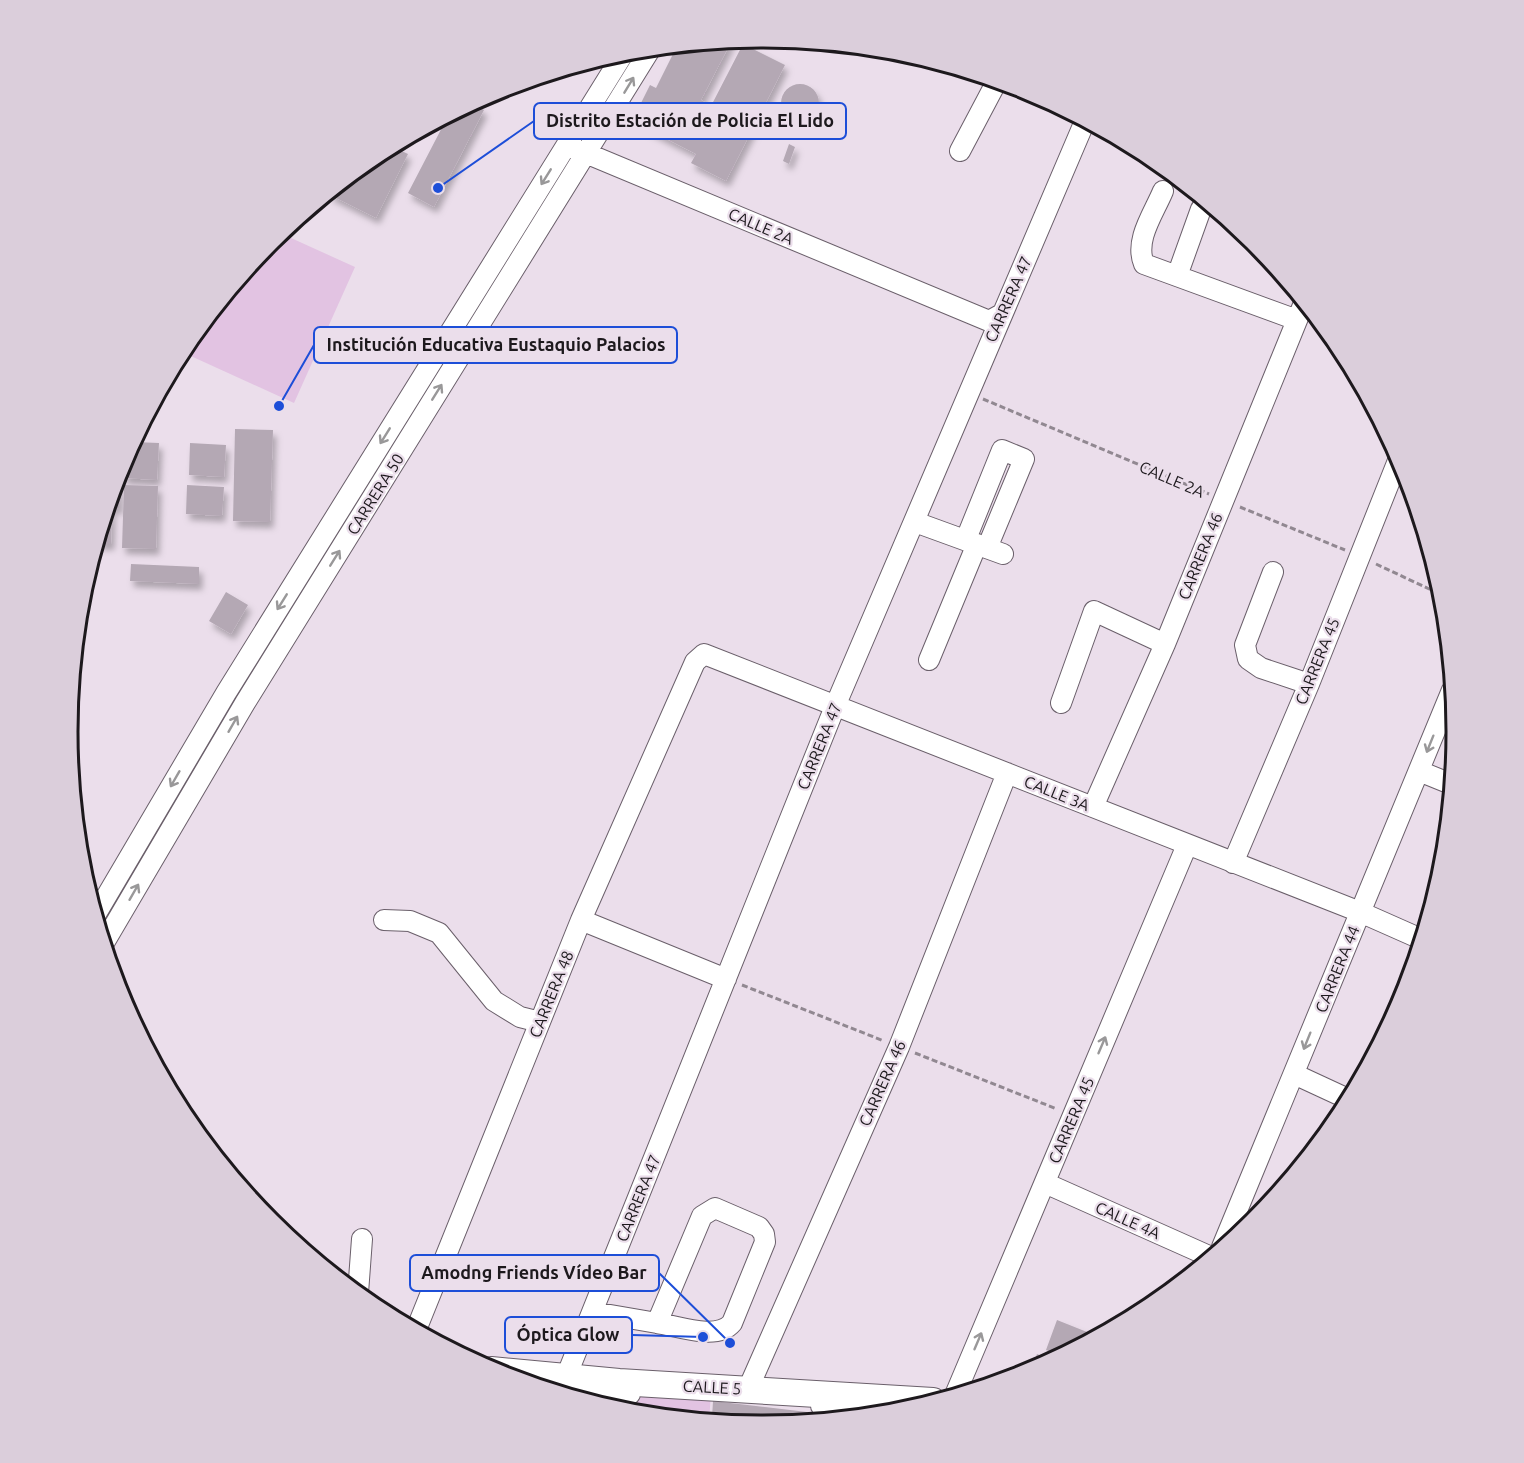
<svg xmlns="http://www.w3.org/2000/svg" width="1524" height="1463" font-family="Ubuntu,sans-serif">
<defs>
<filter id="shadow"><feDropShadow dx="3.5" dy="6" stdDeviation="3" flood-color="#0004"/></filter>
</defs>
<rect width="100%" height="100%" fill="#ebdeeb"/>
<path fill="#e2c3e2" d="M 280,233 L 355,267 L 294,403 L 182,352 L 272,241 Z
M 496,1373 L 711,1394 L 709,1420 L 626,1412 Z"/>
<path fill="#b4a8b4" filter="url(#shadow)" d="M 732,40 L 701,100 L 711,106 L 743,44 L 785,65 L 726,181 L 691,163 L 696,154 L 632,121 L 650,85 L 656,88 L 677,46 Z
M781 103a19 19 0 1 1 38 0a19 19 0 1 1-38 0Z
M 472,103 L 484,110 L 434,207 L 408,193 L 448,116 Z
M 789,144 L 795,147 L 789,164 L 783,161 Z
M 391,146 L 408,154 L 376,218 L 328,194 L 377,154 Z
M 235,429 L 273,430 L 270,522 L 233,521 Z
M 134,442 L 159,443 L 157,480 L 123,478 L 124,459 Z
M 190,443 L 226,445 L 224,477 L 189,475 Z
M 119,472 L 119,508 L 112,508 L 111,544 L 97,544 Z
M 124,485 L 158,486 L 156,549 L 122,548 Z
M 187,485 L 224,487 L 222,516 L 186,514 Z
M 131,564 L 199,567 L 199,584 L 130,581 Z
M 226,592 L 248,605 L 231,634 L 209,621 Z
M 1057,1320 L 1097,1336 L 1060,1355 L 1046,1350 Z
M 1037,1354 L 1051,1360 L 1030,1371 Z
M 713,1401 L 807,1412 L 807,1421 L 773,1424 L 712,1418 Z"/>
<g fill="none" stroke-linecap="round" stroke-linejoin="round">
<g stroke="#6a5f6a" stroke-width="22">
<path id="minor" d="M 576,149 L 989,321 L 1000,315
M 960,151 L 997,81
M 1163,191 C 1154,213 1134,240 1144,264 L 1297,320
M 1177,276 L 1201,209
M 915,522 L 1003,554
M 966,539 L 1002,450 L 1024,459 L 987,548
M 1273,572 L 1245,645 L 1248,659 L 1261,668 L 1309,684
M 929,660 L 977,544
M 1061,703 L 1094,611 L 1165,644
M 1419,771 L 1451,784
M 1093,807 L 1165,644 L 1304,303
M 1233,863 L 1309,684 L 1399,458
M 96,914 L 226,693 L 625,51
M 384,920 L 410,921 L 439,933 L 494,1001 L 520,1017 L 540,1022
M 581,920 L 726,979
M 104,943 L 245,703 L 651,48
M 1294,1074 L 1348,1099
M 1045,1183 L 1211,1257
M 715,1208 L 759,1227 L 764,1234 L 765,1242 L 732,1323 C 717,1341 678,1326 657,1323 L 702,1216 Z
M 1222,1247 L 1452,690
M 358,1293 L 362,1239
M 593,1312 L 657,1323
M 416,1330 L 581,920 L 695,662 L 704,654 L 1360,912 L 1421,939
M 566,1377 L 836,704 L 1085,121
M 748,1389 L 899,1047 L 1007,773
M 564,1393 L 630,1394
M 955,1395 L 1187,845
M 821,1406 L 887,1413"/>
</g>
<g stroke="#6a5f6a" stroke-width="28">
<path id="major" d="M 491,1370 L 619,1382 L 933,1401"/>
</g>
<path stroke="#918891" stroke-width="3" stroke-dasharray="6 3" stroke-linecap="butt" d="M 983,399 L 1209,494
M 1240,507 L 1345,550
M 1376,564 L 1442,595
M 742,985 L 884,1041
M 915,1053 L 1057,1109"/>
<use href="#minor" stroke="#fff" stroke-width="20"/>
<use href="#major" stroke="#fff" stroke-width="26"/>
</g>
<defs><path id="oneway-shaft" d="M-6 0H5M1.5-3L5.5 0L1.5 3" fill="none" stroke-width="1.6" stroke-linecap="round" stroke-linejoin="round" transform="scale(1.5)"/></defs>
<g stroke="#999899">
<use href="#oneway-shaft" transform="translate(629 85) rotate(-59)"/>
<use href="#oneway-shaft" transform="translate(546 177) rotate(122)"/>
<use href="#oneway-shaft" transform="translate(437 392) rotate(-58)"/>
<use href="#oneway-shaft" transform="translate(385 436) rotate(122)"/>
<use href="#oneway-shaft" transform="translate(335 558) rotate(-58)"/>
<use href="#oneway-shaft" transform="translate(282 602) rotate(122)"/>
<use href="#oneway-shaft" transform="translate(233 724) rotate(-60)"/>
<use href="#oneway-shaft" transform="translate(1430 744) rotate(112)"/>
<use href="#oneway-shaft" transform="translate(175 779) rotate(120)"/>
<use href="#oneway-shaft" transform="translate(134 892) rotate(-60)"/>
<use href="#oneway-shaft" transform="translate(1307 1041) rotate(112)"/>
<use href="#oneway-shaft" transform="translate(1102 1045) rotate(-67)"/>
<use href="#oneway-shaft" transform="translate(978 1341) rotate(-67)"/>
</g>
<g text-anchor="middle" stroke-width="4.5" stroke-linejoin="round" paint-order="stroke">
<g font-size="16" fill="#1d191d" stroke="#ebdeeb">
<text transform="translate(761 226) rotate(23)" y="6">CALLE 2A</text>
<text transform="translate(1008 299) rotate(-66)" y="6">CARRERA 47</text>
<text transform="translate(1172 479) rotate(23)" y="6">CALLE 2A</text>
<text transform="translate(375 494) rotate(-58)" y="6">CARRERA 50</text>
<text transform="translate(1200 556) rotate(-68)" y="6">CARRERA 46</text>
<text transform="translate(1317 661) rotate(-68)" y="6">CARRERA 45</text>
<text transform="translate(819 746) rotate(-68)" y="6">CARRERA 47</text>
<text transform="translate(1057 793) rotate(22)" y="6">CALLE 3A</text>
<text transform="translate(1337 969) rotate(-68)" y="6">CARRERA 44</text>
<text transform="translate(551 994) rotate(-68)" y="6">CARRERA 48</text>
<text transform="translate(882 1083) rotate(-66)" y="6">CARRERA 46</text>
<text transform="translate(1071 1120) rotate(-67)" y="6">CARRERA 45</text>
<text transform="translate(638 1198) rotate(-68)" y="6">CARRERA 47</text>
<text transform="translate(1128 1220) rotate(24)" y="6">CALLE 4A</text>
<text transform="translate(712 1387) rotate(3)" y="6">CALLE 5</text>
</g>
</g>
<path d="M0 0H1524V1463H0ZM761 48H763A683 683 0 0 1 1446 731V732A683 683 0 0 1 763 1415H761A683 683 0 0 1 78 732V731A683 683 0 0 1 761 48Z" fill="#dbcedb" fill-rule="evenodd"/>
<path fill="none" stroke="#1d191d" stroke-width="3" d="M761 48H763A683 683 0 0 1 1446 731V732A683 683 0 0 1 763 1415H761A683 683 0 0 1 78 732V731A683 683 0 0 1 761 48Z"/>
<path fill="none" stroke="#1d4ed8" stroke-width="2" d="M438 188L534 121M279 406L314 345M730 1343L659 1273M703 1337L632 1335"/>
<g fill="#1d4ed8" stroke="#ebdeeb" stroke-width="2">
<circle cx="438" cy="188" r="6"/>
<circle cx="279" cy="406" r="6"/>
<circle cx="730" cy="1343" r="6"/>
<circle cx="703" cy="1337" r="6"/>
</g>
<g fill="#ebdeeb" stroke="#1d4ed8" stroke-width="2">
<rect x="534" y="103" width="312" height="36" rx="6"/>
<rect x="314" y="327" width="363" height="36" rx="6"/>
<rect x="410" y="1255" width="249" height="36" rx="6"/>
<rect x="505" y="1317" width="127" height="36" rx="6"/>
</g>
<g font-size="18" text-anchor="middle" font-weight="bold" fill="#1d191d">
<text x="690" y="127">Distrito Estación de Policia El Lido</text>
<text x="496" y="351">Institución Educativa Eustaquio Palacios</text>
<text x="534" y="1279">Amodng Friends Vídeo Bar</text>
<text x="568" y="1341">Óptica Glow</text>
</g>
</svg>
